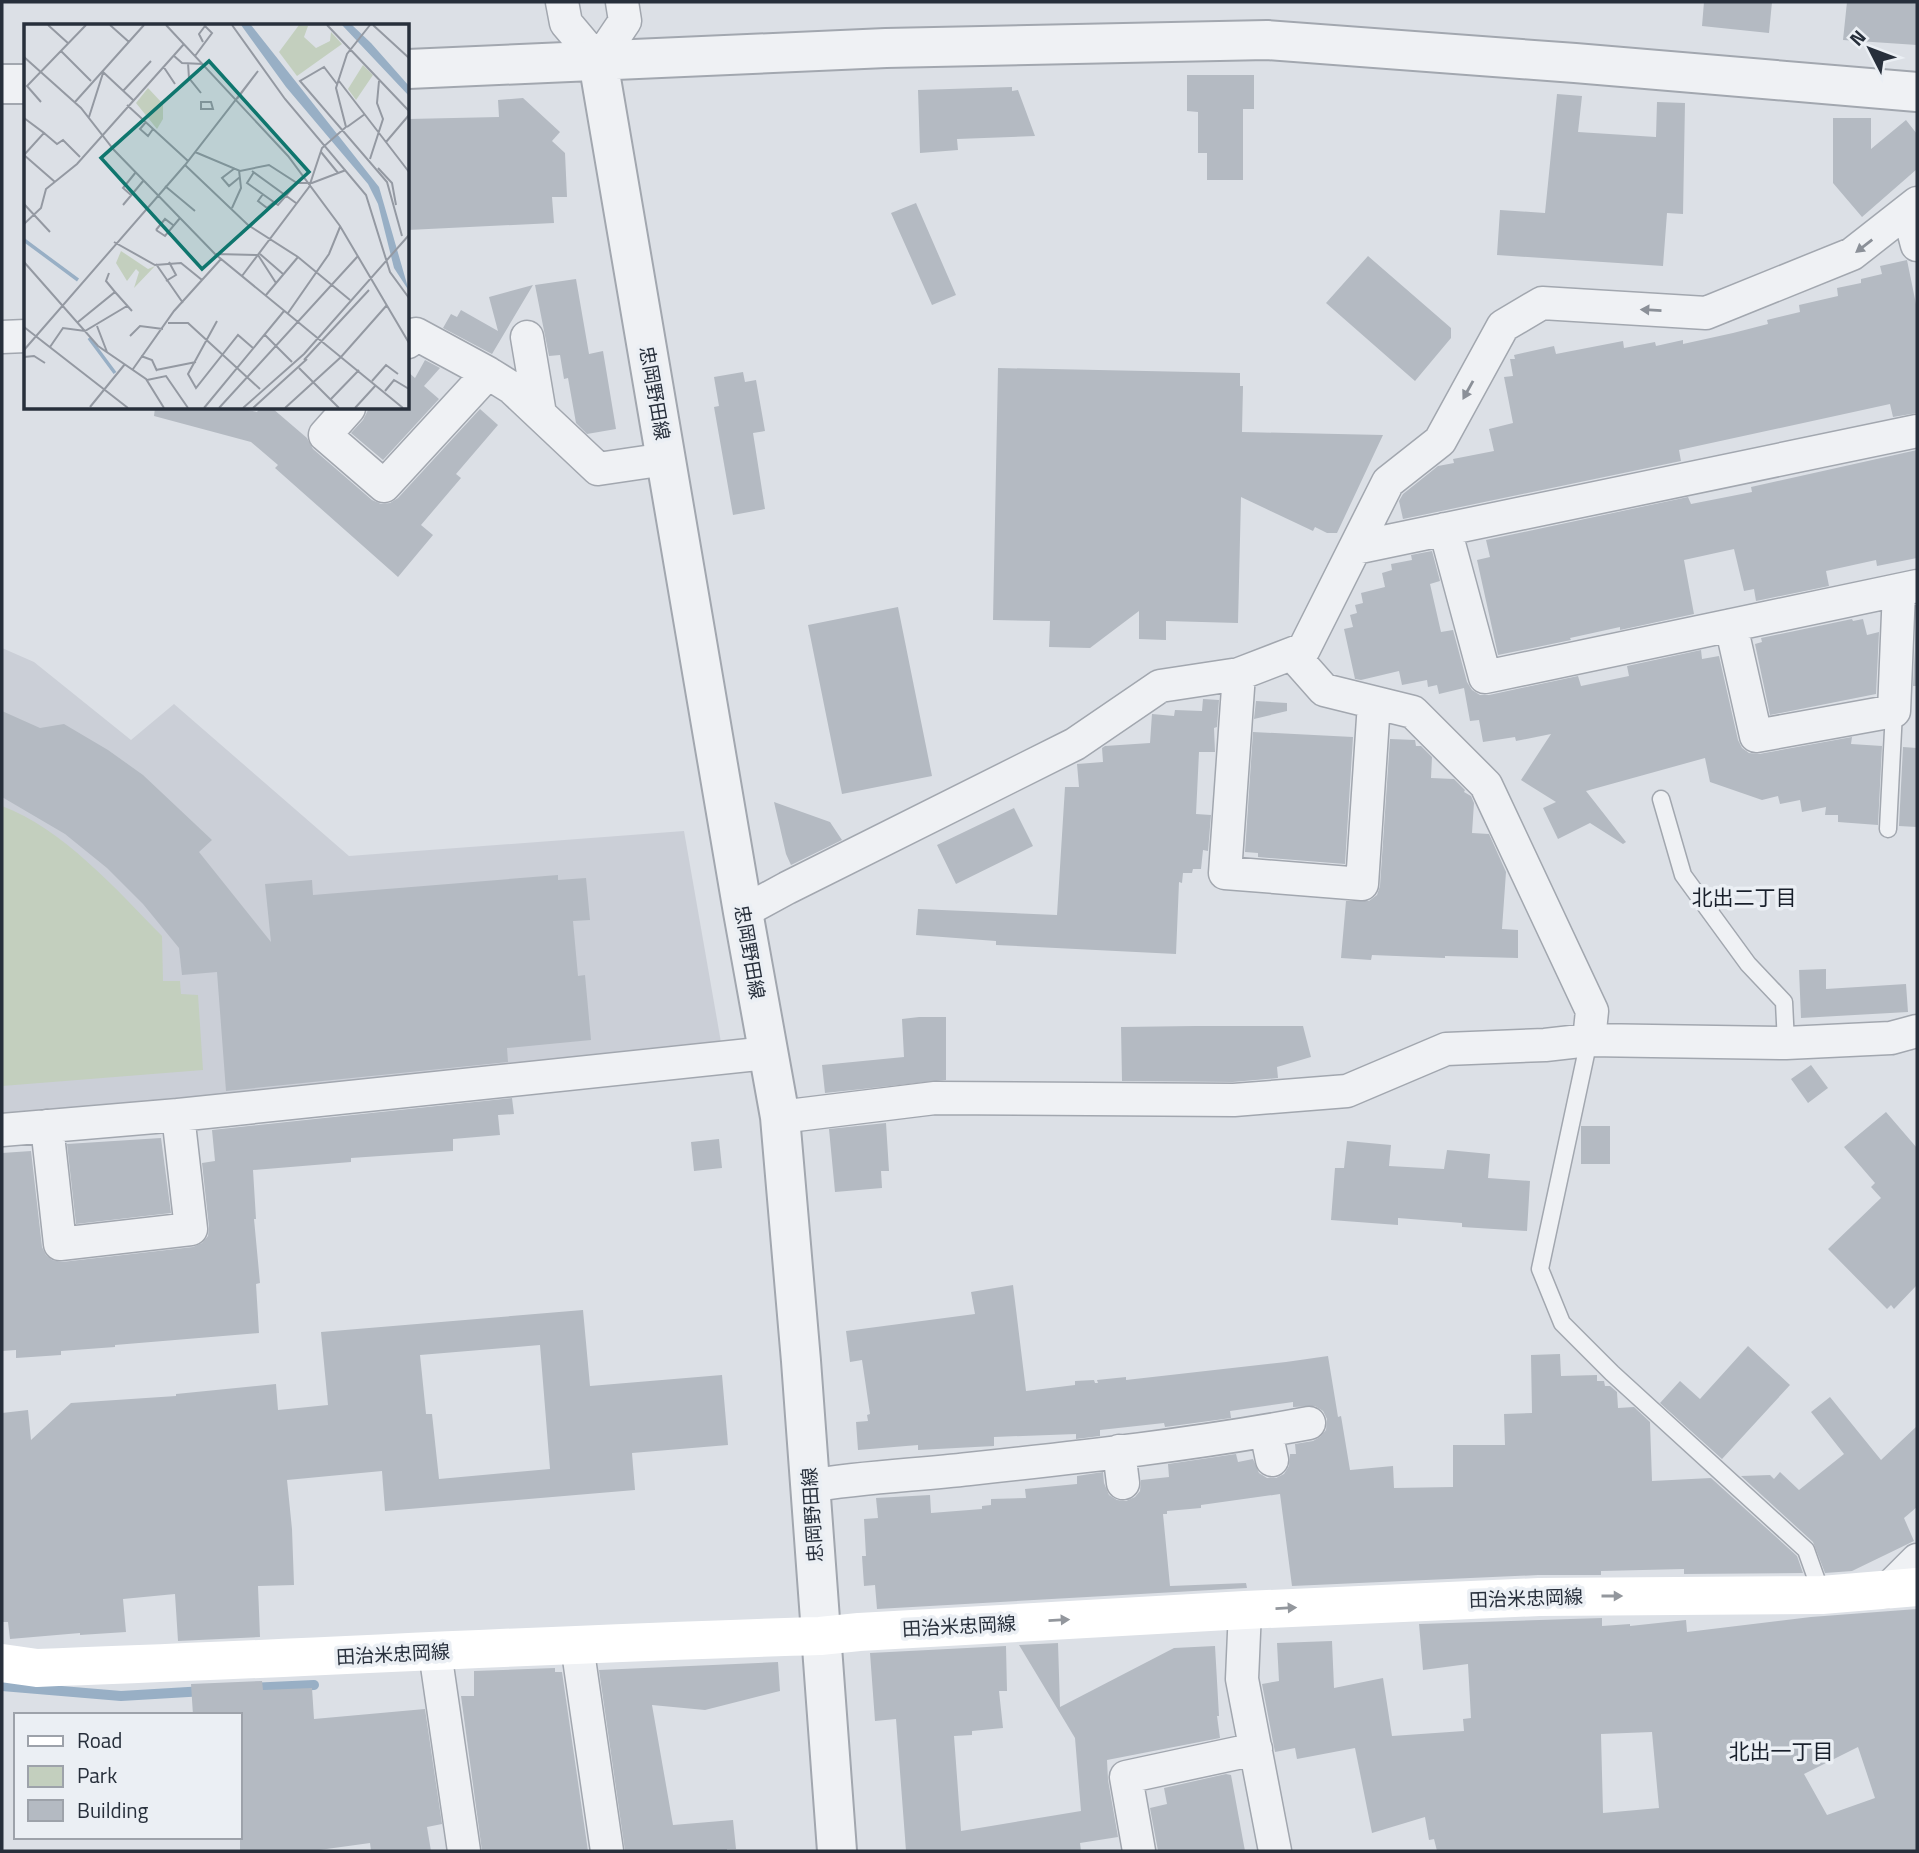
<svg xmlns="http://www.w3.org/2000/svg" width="1919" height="1853" font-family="'Titillium Web','Noto Sans JP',sans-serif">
<rect width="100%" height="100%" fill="#dce0e6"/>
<path fill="#cbcfd7" d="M 2,648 L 34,662 L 131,740 L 174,704 L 349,856 L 684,831 L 722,1048 L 2,1114 Z"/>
<path fill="#c3cfbe" d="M 2,806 C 63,829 117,890 162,936 L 163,981 L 180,981 L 181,994 L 198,995 L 203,1070 L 2,1086 Z"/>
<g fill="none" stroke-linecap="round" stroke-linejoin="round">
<path stroke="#98afc5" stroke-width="10" d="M 2,1686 L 121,1696 L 205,1691
M 251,1688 L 314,1685"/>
</g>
<path fill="#b4bac2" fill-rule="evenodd" d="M 1704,2 L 1772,2 L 1769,33 L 1702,26 Z
M 1847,2 L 1917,2 L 1917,45 L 1843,40 Z
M 1187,75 L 1254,75 L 1254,109 L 1243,109 L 1243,180 L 1207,180 L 1207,153 L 1198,153 L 1198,112 L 1187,111 Z
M 1012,87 L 1012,91 L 1018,90 L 1035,136 L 957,139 L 958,150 L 920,153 L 918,90 Z
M 1557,94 L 1582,96 L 1578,132 L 1656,137 L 1657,102 L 1685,103 L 1683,214 L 1667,213 L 1663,266 L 1497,255 L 1500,210 L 1545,213 Z
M 523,98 L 560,132 L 552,141 L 565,153 L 567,197 L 552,197 L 554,223 L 408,230 L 408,119 L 499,117 L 498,100 Z
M 1833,118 L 1871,118 L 1871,149 L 1906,120 L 1917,134 L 1917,169 L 1862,217 L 1833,183 Z
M 916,203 L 956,295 L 932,305 L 891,213 Z
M 1368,256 L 1451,328 L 1451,338 L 1415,381 L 1326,303 Z
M 1907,260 L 1917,309 L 1917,413 L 1893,417 L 1890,404 L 1679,450 L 1681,461 L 1403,519 L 1399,501 L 1403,494 L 1438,466 L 1454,463 L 1453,459 L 1494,451 L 1489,429 L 1513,423 L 1504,377 L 1513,376 L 1510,359 L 1515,359 L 1514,355 L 1554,346 L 1556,354 L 1623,341 L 1624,348 L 1655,342 L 1656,346 L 1683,340 L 1683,344 L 1733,333 L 1768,324 L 1767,320 L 1800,312 L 1799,305 L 1838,296 L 1837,288 L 1861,283 L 1861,279 L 1882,274 L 1880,266 Z
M 576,279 L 589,354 L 603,351 L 616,429 L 587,434 L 576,423 L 568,378 L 564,379 L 560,355 L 549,356 L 535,285 Z
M 533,285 L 492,354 L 443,328 L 451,314 L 457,317 L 461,310 L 498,331 L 489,297 Z
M 425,360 L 440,368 L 424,386 L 439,399 L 383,460 L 351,433 L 363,420 L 369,408 L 408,408 L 408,372 L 415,378 Z
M 998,368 L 1240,373 L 1240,386 L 1243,386 L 1242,432 L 1383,435 L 1337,533 L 1327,533 L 1315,527 L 1313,531 L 1241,497 L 1238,623 L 1166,621 L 1166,640 L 1139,639 L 1139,611 L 1090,648 L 1049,647 L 1050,621 L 993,620 Z
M 743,372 L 745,382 L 756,380 L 765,431 L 753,433 L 765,509 L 733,515 L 714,407 L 719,406 L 714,377 Z
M 155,408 L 239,408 L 257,412 L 260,408 L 272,408 L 307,438 L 313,449 L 372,500 L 381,504 L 390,503 L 398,498 L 480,409 L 498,425 L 456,474 L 461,478 L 421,525 L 433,535 L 398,577 L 275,468 L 278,465 L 251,442 L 154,416 Z
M 1917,450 L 1917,558 L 1877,566 L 1876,560 L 1826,571 L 1829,586 L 1756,601 L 1754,589 L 1744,591 L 1734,549 L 1684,560 L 1694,614 L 1620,630 L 1620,627 L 1570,638 L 1571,640 L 1498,655 L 1477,560 L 1490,557 L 1486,540 L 1688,497 L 1691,504 L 1752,492 L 1751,487 Z
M 1432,551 L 1440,581 L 1430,584 L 1441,632 L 1453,630 L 1467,682 L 1472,690 L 1480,695 L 1489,695 L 1578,676 L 1581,686 L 1629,676 L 1627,666 L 1701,650 L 1702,659 L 1719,656 L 1738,740 L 1742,748 L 1749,753 L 1759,754 L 1852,737 L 1851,744 L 1882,746 L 1878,825 L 1838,822 L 1838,815 L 1825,815 L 1826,807 L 1802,812 L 1800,800 L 1780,804 L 1778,796 L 1762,800 L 1710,782 L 1705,758 L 1586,791 L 1626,842 L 1623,844 L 1590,823 L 1558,839 L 1543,808 L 1556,802 L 1521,780 L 1551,734 L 1516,741 L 1515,737 L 1483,742 L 1479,720 L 1470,721 L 1464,688 L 1439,694 L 1437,685 L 1428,687 L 1427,680 L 1402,685 L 1399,671 L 1361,680 L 1355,679 L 1344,629 L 1353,627 L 1350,615 L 1357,613 L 1355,605 L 1363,603 L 1361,593 L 1385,587 L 1382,573 L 1392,570 L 1391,564 L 1412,560 L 1411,555 Z
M 898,607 L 932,776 L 842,794 L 808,625 Z
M 1852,619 L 1853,621 L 1863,619 L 1867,635 L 1879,632 L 1876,694 L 1770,715 L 1755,644 L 1762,642 L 1761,638 Z
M 1916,625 L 1917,686 L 1913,686 Z
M 1203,699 L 1219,700 L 1217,727 L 1214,728 L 1215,752 L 1199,752 L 1196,814 L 1211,815 L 1208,851 L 1203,850 L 1201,869 L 1193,869 L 1192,873 L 1183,873 L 1182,883 L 1179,882 L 1176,954 L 996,945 L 996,941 L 916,935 L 918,909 L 1057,915 L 1065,787 L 1079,787 L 1077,764 L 1103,762 L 1102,748 L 1105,746 L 1150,743 L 1152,714 L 1174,716 L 1175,710 L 1202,711 Z
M 1256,701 L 1287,703 L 1287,711 L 1254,719 Z
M 2,711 L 40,728 L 64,724 L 108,750 L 143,775 L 212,840 L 199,852 L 271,942 L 265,884 L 312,880 L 313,895 L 558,875 L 558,880 L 586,878 L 590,920 L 573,921 L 578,976 L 585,975 L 591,1040 L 507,1048 L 508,1062 L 226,1091 L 217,972 L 182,975 L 179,948 L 143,904 L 107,868 L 65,834 L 2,797 Z
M 1253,732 L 1353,737 L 1345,864 L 1258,857 L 1258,853 L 1245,852 Z
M 1390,739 L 1415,740 L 1416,746 L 1421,746 L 1432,757 L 1431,778 L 1454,779 L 1465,790 L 1464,792 L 1471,796 L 1474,803 L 1472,833 L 1489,834 L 1506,872 L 1502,929 L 1518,930 L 1518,958 L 1445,956 L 1445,958 L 1372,955 L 1371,960 L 1341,958 L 1346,901 L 1369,901 L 1377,895 L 1380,886 Z
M 1903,747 L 1917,748 L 1917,827 L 1899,826 Z
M 774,802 L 830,822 L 842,840 L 791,865 L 786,854 Z
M 1014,808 L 1033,846 L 956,884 L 937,845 Z
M 1826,969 L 1826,989 L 1906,984 L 1908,1012 L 1801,1018 L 1799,970 Z
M 919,1017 L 946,1017 L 946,1080 L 825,1093 L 822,1065 L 904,1057 L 902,1019 Z
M 1195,1026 L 1303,1026 L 1311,1057 L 1277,1067 L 1278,1078 L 1233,1082 L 1122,1081 L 1121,1027 Z
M 1811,1065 L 1828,1088 L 1808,1103 L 1791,1079 Z
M 512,1098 L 514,1114 L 498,1115 L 500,1135 L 453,1139 L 453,1151 L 351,1158 L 351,1162 L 253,1170 L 256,1219 L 254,1219 L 260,1283 L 256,1284 L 259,1333 L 115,1345 L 115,1347 L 61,1351 L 61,1355 L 16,1358 L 16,1350 L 2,1351 L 2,1153 L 31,1151 L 42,1247 L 46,1255 L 52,1260 L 62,1262 L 193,1247 L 202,1243 L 208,1236 L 209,1227 L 202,1163 L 215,1161 L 212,1130 Z
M 1886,1112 L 1917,1148 L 1917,1285 L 1894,1309 L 1891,1305 L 1887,1309 L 1828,1249 L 1881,1198 L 1871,1187 L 1875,1183 L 1844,1147 Z
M 886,1123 L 889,1171 L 881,1171 L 882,1188 L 835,1192 L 829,1129 Z
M 1581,1126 L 1610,1126 L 1610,1164 L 1581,1164 Z
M 161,1138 L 171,1213 L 76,1224 L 67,1144 Z
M 719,1139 L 722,1168 L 694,1171 L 691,1142 Z
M 1347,1141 L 1391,1145 L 1389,1166 L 1444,1169 L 1447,1150 L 1490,1154 L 1488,1178 L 1530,1181 L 1527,1231 L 1462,1227 L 1462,1223 L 1398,1218 L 1398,1225 L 1331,1220 L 1335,1168 L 1344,1168 Z
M 1013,1285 L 1026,1391 L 1075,1385 L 1075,1381 L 1094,1380 L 1095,1383 L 1098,1383 L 1097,1380 L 1126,1377 L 1126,1380 L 1286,1362 L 1328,1356 L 1338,1417 L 1341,1416 L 1350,1470 L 1393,1466 L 1394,1488 L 1453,1487 L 1453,1445 L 1505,1445 L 1504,1414 L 1532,1413 L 1531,1355 L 1560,1354 L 1561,1376 L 1597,1375 L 1597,1381 L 1604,1381 L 1605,1386 L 1610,1386 L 1617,1392 L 1618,1408 L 1634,1407 L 1650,1422 L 1652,1481 L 1711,1478 L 1797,1556 L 1803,1573 L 1684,1574 L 1684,1569 L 1601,1571 L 1601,1575 L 1538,1575 L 1292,1586 L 1280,1494 L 1201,1505 L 1201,1508 L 1167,1511 L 1167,1514 L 1163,1514 L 1170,1586 L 1246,1583 L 1247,1588 L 877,1609 L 875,1585 L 864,1586 L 862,1556 L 866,1556 L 864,1519 L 878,1518 L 876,1498 L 930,1495 L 931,1513 L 982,1509 L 982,1506 L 991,1505 L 991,1499 L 1026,1498 L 1025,1489 L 1077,1484 L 1077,1476 L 1103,1472 L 1104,1483 L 1109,1495 L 1117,1500 L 1126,1501 L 1135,1497 L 1140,1491 L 1141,1480 L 1169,1477 L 1168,1464 L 1236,1454 L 1238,1462 L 1253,1459 L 1259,1473 L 1267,1478 L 1276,1478 L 1284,1474 L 1289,1466 L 1290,1454 L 1296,1454 L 1295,1444 L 1313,1441 L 1320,1437 L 1326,1430 L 1327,1419 L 1323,1411 L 1315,1406 L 1293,1407 L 1293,1402 L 1230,1411 L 1231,1418 L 1165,1427 L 1164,1423 L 1100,1430 L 1100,1436 L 1076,1439 L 1076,1434 L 994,1437 L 994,1446 L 918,1450 L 918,1445 L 858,1450 L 856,1422 L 868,1421 L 867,1415 L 870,1414 L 862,1360 L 850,1362 L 846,1331 L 975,1314 L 971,1292 Z
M 583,1310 L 590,1386 L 722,1375 L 728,1445 L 632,1453 L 635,1490 L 385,1511 L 382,1471 L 287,1480 L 292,1529 L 294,1585 L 258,1586 L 260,1637 L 178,1641 L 175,1594 L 123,1599 L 126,1632 L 80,1635 L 80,1633 L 10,1639 L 8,1622 L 2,1622 L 2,1413 L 28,1410 L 31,1440 L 71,1403 L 176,1396 L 176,1394 L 276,1384 L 278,1410 L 328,1405 L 321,1332 ZM 540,1345 L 550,1469 L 439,1479 L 432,1414 L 426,1414 L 420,1355 Z
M 1748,1346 L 1790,1385 L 1722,1459 L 1660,1403 L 1680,1381 L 1700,1399 Z
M 1830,1397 L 1881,1460 L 1917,1426 L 1917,1507 L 1904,1518 L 1914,1541 L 1852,1571 L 1825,1573 L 1813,1542 L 1741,1476 L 1770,1475 L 1774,1479 L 1780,1472 L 1799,1490 L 1844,1454 L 1811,1412 Z
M 1917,1609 L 1917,1851 L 1437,1851 L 1434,1839 L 1429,1840 L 1425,1817 L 1372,1833 L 1355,1748 L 1297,1759 L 1295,1748 L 1275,1752 L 1262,1684 L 1279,1681 L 1277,1643 L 1332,1641 L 1334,1688 L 1383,1678 L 1392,1736 L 1464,1731 L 1463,1719 L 1471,1718 L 1468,1664 L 1423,1670 L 1419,1624 L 1602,1618 L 1602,1626 L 1630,1624 L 1630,1626 L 1686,1620 L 1687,1632 L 1811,1617 ZM 1652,1732 L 1659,1808 L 1603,1813 L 1601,1734 ZM 1858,1747 L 1875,1798 L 1827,1815 L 1804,1774 Z
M 1058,1643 L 1060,1707 L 1174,1648 L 1215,1646 L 1219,1716 L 1217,1716 L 1220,1738 L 1107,1760 L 1108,1780 L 1118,1837 L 1080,1843 L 1081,1851 L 906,1851 L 896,1719 L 875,1721 L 870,1653 L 1006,1646 L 1007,1691 L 999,1691 L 1003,1728 L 972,1731 L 972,1735 L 954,1736 L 961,1831 L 1081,1811 L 1075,1738 L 1019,1645 Z
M 778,1662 L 780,1691 L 705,1710 L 652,1705 L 673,1825 L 733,1820 L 736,1849 L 727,1849 L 727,1851 L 625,1851 L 599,1670 Z
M 555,1668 L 555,1672 L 562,1672 L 588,1851 L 482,1851 L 461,1696 L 474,1696 L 474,1671 Z
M 262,1681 L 263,1690 L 312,1688 L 314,1719 L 425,1709 L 442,1824 L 427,1827 L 431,1851 L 371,1851 L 370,1843 L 312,1851 L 240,1851 L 240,1715 L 193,1715 L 191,1684 Z
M 1226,1774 L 1231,1775 L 1245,1851 L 1158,1851 L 1150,1808 L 1167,1804 L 1164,1788 Z"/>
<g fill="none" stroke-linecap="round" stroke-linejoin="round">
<g stroke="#a2a7af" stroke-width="19">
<path id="service" d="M 1661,799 L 1683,875 L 1748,964 L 1784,1002 L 1786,1043
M 1888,829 L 1894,711
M 1589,1040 L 1540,1269 L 1562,1323 L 1612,1373 L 1806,1550 L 1822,1595"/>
</g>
<g stroke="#a2a7af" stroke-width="35">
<path id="minor" d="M 562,2 L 566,23 L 598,61 L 625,21 L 622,2
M 1908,211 L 1917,245
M 2,337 L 26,336
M 527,337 L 540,414
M 488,373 L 512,388 L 598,469 L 666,459
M 349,408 L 325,435 L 384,486 L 488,373 L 416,334 L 408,342
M 1445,529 L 1485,677 L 1917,586
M 1355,548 L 1917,431
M 1731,625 L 1756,736 L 1894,711 L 1899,590
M 1293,655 L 1324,690 L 1413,712 L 1486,785 L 1592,1011 L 1589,1040
M 1239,674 L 1225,873 L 1362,884 L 1374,703
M 743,912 L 787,888 L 1075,744 L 1160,686 L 1239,674 L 1304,649 L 1388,482 L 1440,441 L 1503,326 L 1542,303 L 1706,313 L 1852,254 L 1917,203
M 780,1117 L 935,1098 L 1234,1100 L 1347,1091 L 1446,1049 L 1545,1045 L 1589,1040 L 1786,1043 L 1891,1038 L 1917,1031
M 47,1126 L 60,1244 L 191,1229 L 178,1115
M 2,1130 L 178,1115 L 768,1053
M 1266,1431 L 1272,1460
M 1119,1451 L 1123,1483
M 809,1486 C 862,1477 916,1475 969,1469 C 1082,1457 1197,1444 1309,1423
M 1886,1591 L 1917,1560
M 1245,1610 L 1242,1679 L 1275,1851
M 577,1645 L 607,1851
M 435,1652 L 464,1851
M 1139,1851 L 1126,1777 L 1256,1749"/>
</g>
<g stroke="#a2a7af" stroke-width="42">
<path id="tertiary" d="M 598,61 L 743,912 L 780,1117 L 801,1361 L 837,1851
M 408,69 L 886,48 L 1267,40 L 1575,63 L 1917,92
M 2,84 L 26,84"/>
</g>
<use href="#service" stroke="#eff1f4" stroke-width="16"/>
<use href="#minor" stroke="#eff1f4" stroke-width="32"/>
<use href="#tertiary" stroke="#eff1f4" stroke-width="38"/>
<path stroke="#fff" stroke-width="38" d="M 2,1663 L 37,1668 C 298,1659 559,1643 820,1636 L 859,1632 L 1245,1610 L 1539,1597 L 1822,1595 L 1917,1587"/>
</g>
<defs><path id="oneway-solid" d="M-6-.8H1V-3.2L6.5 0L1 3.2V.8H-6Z" transform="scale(1.75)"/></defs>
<g fill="#8b9098">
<use href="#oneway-solid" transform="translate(1864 246) rotate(142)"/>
<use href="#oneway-solid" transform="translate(1651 310) rotate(-177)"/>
<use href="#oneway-solid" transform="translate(1468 390) rotate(119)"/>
</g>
<g fill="#93979d">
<use href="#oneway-solid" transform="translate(1612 1596)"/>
<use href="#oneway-solid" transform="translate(1286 1608) rotate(-3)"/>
<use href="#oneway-solid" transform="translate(1059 1620) rotate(-3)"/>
</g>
<g text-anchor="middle" stroke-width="7" stroke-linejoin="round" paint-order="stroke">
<g font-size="19" fill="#272f3b" stroke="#ebeff4">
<text transform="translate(655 393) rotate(80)" y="7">忠岡野田線</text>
<text transform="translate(750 952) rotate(80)" y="7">忠岡野田線</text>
<text transform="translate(812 1515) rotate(-94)" y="7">忠岡野田線</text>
<text transform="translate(1526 1598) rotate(-2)" y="7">田治米忠岡線</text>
<text transform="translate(959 1626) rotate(-3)" y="7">田治米忠岡線</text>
<text transform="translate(393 1654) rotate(-3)" y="7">田治米忠岡線</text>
</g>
<g font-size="21" fill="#19202c" stroke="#ebeff4">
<text x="1744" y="905">北出二丁目</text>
<text x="1781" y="1759">北出一丁目</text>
</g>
</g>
<g transform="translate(24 24)">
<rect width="385" height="385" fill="#dce0e6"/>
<path d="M 275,1 L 284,2 L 280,13 L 292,24 L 306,17 L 307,8 L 318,20 L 273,52 L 255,28 ZM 339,41 L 349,51 L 332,76 L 324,65 ZM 124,64 L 139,80 L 139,95 L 133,105 L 112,79 ZM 97,227 L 124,245 L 131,242 L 110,264 L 115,248 L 112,245 L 103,257 L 92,239 Z" fill="#c3cfbe"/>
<path d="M 217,1 L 227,1 L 355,163 L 385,267 L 370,244 L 354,180 L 344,160 L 262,63 ZM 318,1 L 328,1 L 347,19 L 385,62 L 385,72 Z" fill="#98afc5"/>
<path fill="none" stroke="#98afc5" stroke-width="3.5" d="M 0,216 L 54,256M 65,314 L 91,349"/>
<path fill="none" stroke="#9499a2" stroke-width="2" d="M 24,1 L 45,20M 86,1 L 105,18M 142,1 L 264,132 L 316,202 L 385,319M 208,1 L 261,75 L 342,171 L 366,248 L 385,274M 303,1 L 385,87M 349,1 L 385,34M 37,27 L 67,57M 149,31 L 158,39 L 179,40M 171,32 L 188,9 L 181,2 L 175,10 L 179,18M 0,33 L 57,84 L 90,126 L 191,230 L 379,384M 164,39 L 165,54 L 177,69M 139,42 L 151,60M 79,48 L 109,76M 315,57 L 385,148M 313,60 L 300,43 L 276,57 L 363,158 L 378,212M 99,67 L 127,37M 17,78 L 3,62 L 62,1M 51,78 L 120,1M 177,78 L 187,78 L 189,85 L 177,85 ZM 103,81 L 164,137M 65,93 L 79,49M 0,94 L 20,109 L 0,131M 122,98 L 116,105 L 124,112 L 129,105M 323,103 L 341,90M 20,109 L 33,120 L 39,116 L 56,133M 362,118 L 385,91M 171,128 L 216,147 L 245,141 L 273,159 L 288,159 L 322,146M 297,128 L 314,149M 0,131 L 31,158M 346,135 L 359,95 L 353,79 L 355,57M 161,141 L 224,201 L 274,233 L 326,276M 211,144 L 198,154 L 205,162 L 216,153M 354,144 L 368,159 L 372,181M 228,147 L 272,179M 230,148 L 223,159 L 254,181 L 273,159M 141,162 L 171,187M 239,170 L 234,177 L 243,184 L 250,178M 107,171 L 99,164 L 112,148M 0,180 L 26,208M 99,181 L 120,156M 208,184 L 217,164 L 215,146M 0,200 L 17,184 L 22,165 L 53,140 L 160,20M 132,206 L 141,212 L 156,194M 132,206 L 141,195 L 149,201M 90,218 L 131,241 L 157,239 L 178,256M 192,230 L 235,231M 236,230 L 259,250M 234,231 L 252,259M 0,238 L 74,322 L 122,355 L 140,384M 132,240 L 159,279M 85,249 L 82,257 L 91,268M 218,252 L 285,163 L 298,124 L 322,103 L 312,64 L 323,30 L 346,1M 142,257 L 152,251 L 145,238M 242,271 L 274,233M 264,289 L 305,230 L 316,203M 193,297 L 164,350 L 172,364 L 214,311 L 229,324M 54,298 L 91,268 L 108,287M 144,299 L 164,299 L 236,365M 73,302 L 83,328M 0,303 L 104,384M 240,310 L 268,338M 106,312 L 116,302 L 139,305M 26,323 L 39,304 L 61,307 L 103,282M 0,326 L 161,141 L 234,47 L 213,75M 117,332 L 128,336 L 133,347M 0,333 L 10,332 L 21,339M 280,336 L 345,266M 275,344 L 315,384M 109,345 L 150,287 L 197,235M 132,346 L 172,338M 123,356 L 142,352 L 164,384M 348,357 L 362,341 L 374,350M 361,367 L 370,356 L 385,365M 306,376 L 335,346M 66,383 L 101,340M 180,384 L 260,287M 195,384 L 334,232M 219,384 L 280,330 L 385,211M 229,384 L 283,335M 261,384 L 317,333 L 363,281M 331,384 L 352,361"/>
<path fill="#0f766e" fill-opacity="0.15" stroke="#0f766e" stroke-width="3.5" d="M 185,37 L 285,148 L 178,245 L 77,134 Z"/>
<rect width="385" height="385" fill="none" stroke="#272f3b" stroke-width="3.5"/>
</g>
<rect width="1919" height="1853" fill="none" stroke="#272f3b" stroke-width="7"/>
<rect x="14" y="1713" width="228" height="126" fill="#ebeff4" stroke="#9da2aa" stroke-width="2"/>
<rect x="28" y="1736" width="35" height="10" fill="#ffffff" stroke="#9da2aa" stroke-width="2"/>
<text x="77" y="1748" font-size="21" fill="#272f3b">Road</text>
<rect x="28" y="1766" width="35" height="21" fill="#c3cfbe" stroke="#9da2aa" stroke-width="2"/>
<text x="77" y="1783" font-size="21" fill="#272f3b">Park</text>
<rect x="28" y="1800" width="35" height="21" fill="#b4bac2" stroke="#9da2aa" stroke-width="2"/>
<text x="77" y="1818" font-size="21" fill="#272f3b">Building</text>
<g transform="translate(1870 49) rotate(312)" stroke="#ebeff4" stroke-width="5" paint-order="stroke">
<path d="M0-5L12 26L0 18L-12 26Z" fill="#272f3b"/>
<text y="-10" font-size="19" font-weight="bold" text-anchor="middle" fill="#272f3b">N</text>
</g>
</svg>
